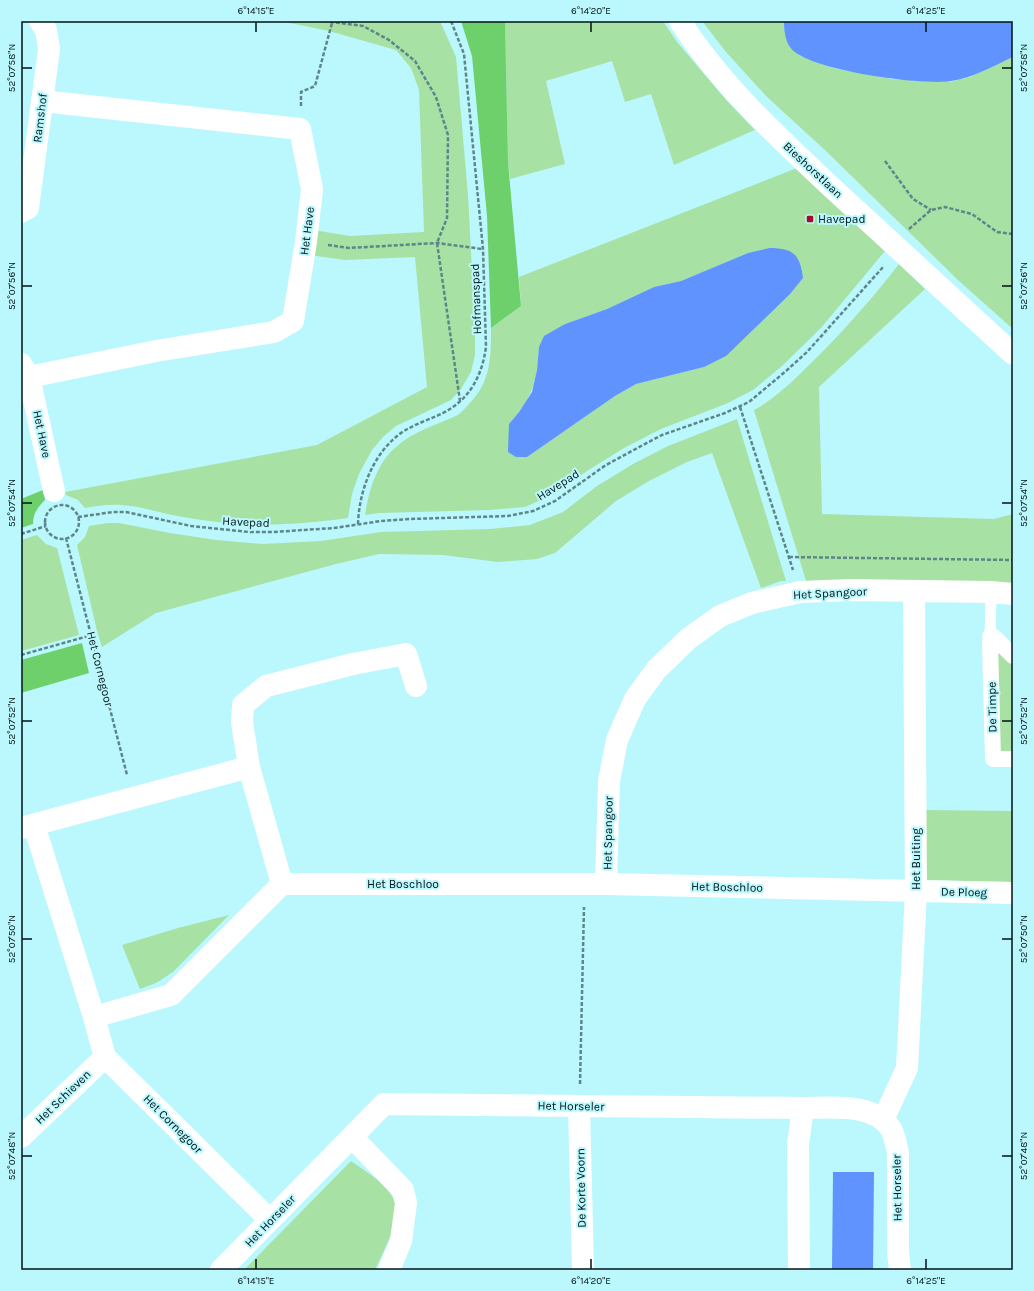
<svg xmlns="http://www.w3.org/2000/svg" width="1034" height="1291" font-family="Karla,sans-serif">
<rect width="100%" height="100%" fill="#bbf8fd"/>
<path fill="#a7e1a4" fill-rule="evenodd" d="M 280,21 L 440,21 L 456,57 L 468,195 L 475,327 L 475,355 L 471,372 L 461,389 L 451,400 L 396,426 L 384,436 L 372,450 L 359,474 L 352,494 L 348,518 C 304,524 262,527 217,522 C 202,520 187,518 172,515 C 155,511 138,506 121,505 C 109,504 97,506 85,508 L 78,500 L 66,495 L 65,492 L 317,445 L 427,387 L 415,257 L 345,260 L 309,255 L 313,230 L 350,236 L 424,232 L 419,90 L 411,68 L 396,50 L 329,31 Z
M 505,21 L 663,21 L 677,42 L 727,101 L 755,130 L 674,165 L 651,94 L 625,102 L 612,61 L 546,81 L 565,164 L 510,179 L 508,162 Z
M 702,21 L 784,21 L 785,34 L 800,56 L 833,68 L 891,79 L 950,82 L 970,77 L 1013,57 L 1013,329 L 959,281 L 827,152 L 766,96 L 726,52 Z
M 797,168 L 885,251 L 821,328 L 782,366 L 753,390 L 728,403 L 661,429 L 624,448 L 587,471 L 553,495 L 525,507 L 489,510 L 379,513 L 365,515 C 369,491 376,464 396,447 C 413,431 437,425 458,415 C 462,412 465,408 469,404 C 491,382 491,357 491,328 L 521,306 L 519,277 ZM 769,248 L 704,367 L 636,384 L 615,396 L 527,457 L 509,424 C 533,396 537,383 539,347 L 565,324 L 607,309 L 654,287 L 681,281 L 748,253 Z
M 899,264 L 925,289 L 819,387 L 822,514 L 994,519 L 1013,514 L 1013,585 L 806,581 L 754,410 C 774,399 792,382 808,366 C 841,334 871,300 899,264 Z
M 737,419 L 786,581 L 781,581 L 761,588 L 712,453 L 687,462 L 649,481 L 616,501 L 555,553 L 537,559 L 498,562 L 443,555 L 379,554 L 336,564 L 156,613 L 102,647 L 97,631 L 77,545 L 85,537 L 89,526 L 108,523 L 119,523 L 170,533 L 216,540 L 263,544 L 321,541 L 381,532 L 490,529 L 530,525 L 563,512 L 597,486 L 633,464 L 668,446 Z
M 37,535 L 46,544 L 57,548 L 79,635 L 21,651 L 21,540 Z
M 996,648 L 1013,664 L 1013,755 L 997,754 Z
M 922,810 L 1013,811 L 1013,882 L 920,880 Z
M 229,915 L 173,972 L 156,983 L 140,989 L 122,945 L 178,928 Z
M 351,1161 C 362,1169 374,1176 383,1185 C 388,1190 393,1196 395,1203 C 400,1223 383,1252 375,1270 L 244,1270 Z"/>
<path fill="#6ed06b" d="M 461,21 L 505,21 L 508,162 L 521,306 L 491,328 L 487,216 L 472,56 Z
M 43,490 L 45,500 C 38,507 33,513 33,524 L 21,528 L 21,499 Z
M 82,643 L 89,673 L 21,693 L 21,660 Z"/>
<path fill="#6093fd" d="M 784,21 L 1013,21 L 1013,57 C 993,66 973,78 951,81 C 924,86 804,70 790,47 C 785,40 784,30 784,21 Z
M 769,248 C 793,248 800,254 803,278 L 790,294 L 726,356 L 704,367 L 636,384 L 615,396 L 527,457 L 516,457 L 508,452 L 509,424 L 519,412 L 532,392 L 537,370 L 539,347 L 544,336 L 565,324 L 607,309 L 654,287 L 681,281 L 748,253 Z
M 833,1172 L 874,1172 L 873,1270 L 832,1270 Z"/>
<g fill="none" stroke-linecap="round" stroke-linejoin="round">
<path stroke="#5e868a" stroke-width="2.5" stroke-dasharray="4 2" stroke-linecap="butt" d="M 324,21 L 363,26 L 389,40 L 415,61 L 436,97 L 448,135 L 447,218 L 437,243 L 460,401
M 301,106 L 301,92 L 315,86 L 332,23
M 885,161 L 913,199 L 931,210
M 909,229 L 931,210 L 945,207 L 972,214 L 997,232 L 1013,234
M 328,245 L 349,248 L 437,243 L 482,249
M 740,407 L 793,570
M45 522a17 17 0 1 1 34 0a17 17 0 1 1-34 0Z
M 78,517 L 113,512 L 126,512 L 191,526 L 249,532 L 273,532 L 334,528 L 381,521 L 409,519 L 508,516 L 533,511 L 555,501 L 606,465 L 643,445 L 662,435 L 725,413 L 749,402 L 786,371 L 807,352 L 884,266
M 358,524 C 359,491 373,453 401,433 C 414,424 429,420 443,413 C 470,399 482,376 486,347 L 483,249 L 464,54 L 451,21
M 21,534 L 46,526
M 66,538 L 127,775
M 789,557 L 1013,560
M 21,655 L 92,635
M 580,1084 L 584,907"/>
<path stroke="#fff" stroke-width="11" d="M 990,642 L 991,592"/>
<path stroke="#fff" stroke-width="16" d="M 990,636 L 994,637 L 1013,656
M 990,642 L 993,759 L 1013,759"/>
<path stroke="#fff" stroke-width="22" d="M 680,21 C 720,84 776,135 830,186 C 891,242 952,298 1013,354
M 21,212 L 28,208 L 49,49 L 46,30 L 40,21
M 21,364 L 29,377 L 156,351 L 274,332 L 293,321 L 306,242 L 312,189 L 300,129 L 42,101
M 29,377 L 54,491
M 416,686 L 406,654 L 353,664 L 266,686 L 243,705 L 242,722 L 249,767 L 282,884 L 606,884 L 1013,893
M 34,825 L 94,1017 L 105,1057 L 270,1220
M 21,828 L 249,767
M 606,884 L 609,781 L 617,740 L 635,699 L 656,670 L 688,639 L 720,616 L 752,603 L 800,592 L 850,590 L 991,592 L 1013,594
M 94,1017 L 171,995 L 282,884
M 579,1106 L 583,1270
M 883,1120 L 907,1068 L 916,892 L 914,592
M 21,1137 L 105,1057
M 352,1137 L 403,1190 L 406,1203 L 401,1241 L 389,1270
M 221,1270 L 384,1104 L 803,1108 C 831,1108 874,1102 891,1129 C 895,1136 896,1145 898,1153 L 898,1252 L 900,1270
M 799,1270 L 798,1144 L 803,1108"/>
</g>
<path fill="none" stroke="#001316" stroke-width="1.5" d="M 256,22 L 256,32M 591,22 L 591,32M 926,22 L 926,32M 22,68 L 32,68M 1002,68 L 1012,68M 22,286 L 32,286M 1002,286 L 1012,286M 22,503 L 32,503M 1002,503 L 1012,503M 22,721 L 32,721M 1002,721 L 1012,721M 22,939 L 32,939M 1002,939 L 1012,939M 22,1156 L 32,1156M 1002,1156 L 1012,1156M 256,1259 L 256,1269M 591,1259 L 591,1269M 926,1259 L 926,1269"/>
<rect fill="#a50b21" stroke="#bbf8fd" stroke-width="1.5" x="806" y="215" width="8" height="8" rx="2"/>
<g text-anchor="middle" stroke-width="4" stroke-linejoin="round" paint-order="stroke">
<g font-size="12" fill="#001316" stroke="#bbf8fd">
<text transform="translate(40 118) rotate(-83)" y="4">Ramshof</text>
<text transform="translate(813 170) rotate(43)" y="4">Bieshorstlaan</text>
<text transform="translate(307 231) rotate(-83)" y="4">Het Have</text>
<text transform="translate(476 299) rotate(-92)" y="4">Hofmanspad</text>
<text transform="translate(42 434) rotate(78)" y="4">Het Have</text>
<text transform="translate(558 485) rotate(-32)" y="4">Havepad</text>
<text transform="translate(246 522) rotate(3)" y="4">Havepad</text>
<text transform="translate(830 593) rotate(-3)" y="4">Het Spangoor</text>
<text transform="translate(100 669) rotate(76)" y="4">Het Cornegoor</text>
<text transform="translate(992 707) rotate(-91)" y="4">De Timpe</text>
<text transform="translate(608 833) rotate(-89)" y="4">Het Spangoor</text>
<text transform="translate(916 859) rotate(-90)" y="4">Het Buiting</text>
<text x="403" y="888">Het Boschloo</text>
<text transform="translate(727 887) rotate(1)" y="4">Het Boschloo</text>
<text transform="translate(964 892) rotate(1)" y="4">De Ploeg</text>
<text transform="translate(63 1097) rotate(-44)" y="4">Het Schieven</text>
<text transform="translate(571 1106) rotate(1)" y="4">Het Horseler</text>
<text transform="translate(173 1124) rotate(45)" y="4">Het Cornegoor</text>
<text transform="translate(581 1188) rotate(-91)" y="4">De Korte Voorn</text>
<text transform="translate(897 1188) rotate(-91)" y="4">Het Horseler</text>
<text transform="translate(270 1221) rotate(-46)" y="4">Het Horseler</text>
</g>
<g font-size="12" fill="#001316" stroke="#bbf8fd" text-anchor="start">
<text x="818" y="223">Havepad</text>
</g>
</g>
<rect width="1034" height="1291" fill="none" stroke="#bbf8fd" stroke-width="44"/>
<rect x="22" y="22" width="990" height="1247" fill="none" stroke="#001316" stroke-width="1.5"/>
<g font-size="10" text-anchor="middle" fill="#001316">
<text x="256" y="14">6°14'15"E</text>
<text x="591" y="14">6°14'20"E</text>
<text x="926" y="14">6°14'25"E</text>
<text transform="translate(11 68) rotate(-90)" y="4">52°07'58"N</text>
<text transform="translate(1023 68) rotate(-90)" y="4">52°07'58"N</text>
<text transform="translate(11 286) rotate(-90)" y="4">52°07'56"N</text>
<text transform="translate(1023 286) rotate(-90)" y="4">52°07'56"N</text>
<text transform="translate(11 503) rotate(-90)" y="4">52°07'54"N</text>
<text transform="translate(1023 503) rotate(-90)" y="4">52°07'54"N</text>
<text transform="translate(11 721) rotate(-90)" y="4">52°07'52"N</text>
<text transform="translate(1023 721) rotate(-90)" y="4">52°07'52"N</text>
<text transform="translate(11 939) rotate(-90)" y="4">52°07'50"N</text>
<text transform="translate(1023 939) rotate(-90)" y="4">52°07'50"N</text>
<text transform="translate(11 1156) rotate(-90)" y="4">52°07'48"N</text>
<text transform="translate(1023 1156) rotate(-90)" y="4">52°07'48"N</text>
<text x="256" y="1284">6°14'15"E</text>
<text x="591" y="1284">6°14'20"E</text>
<text x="926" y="1284">6°14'25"E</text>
</g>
</svg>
